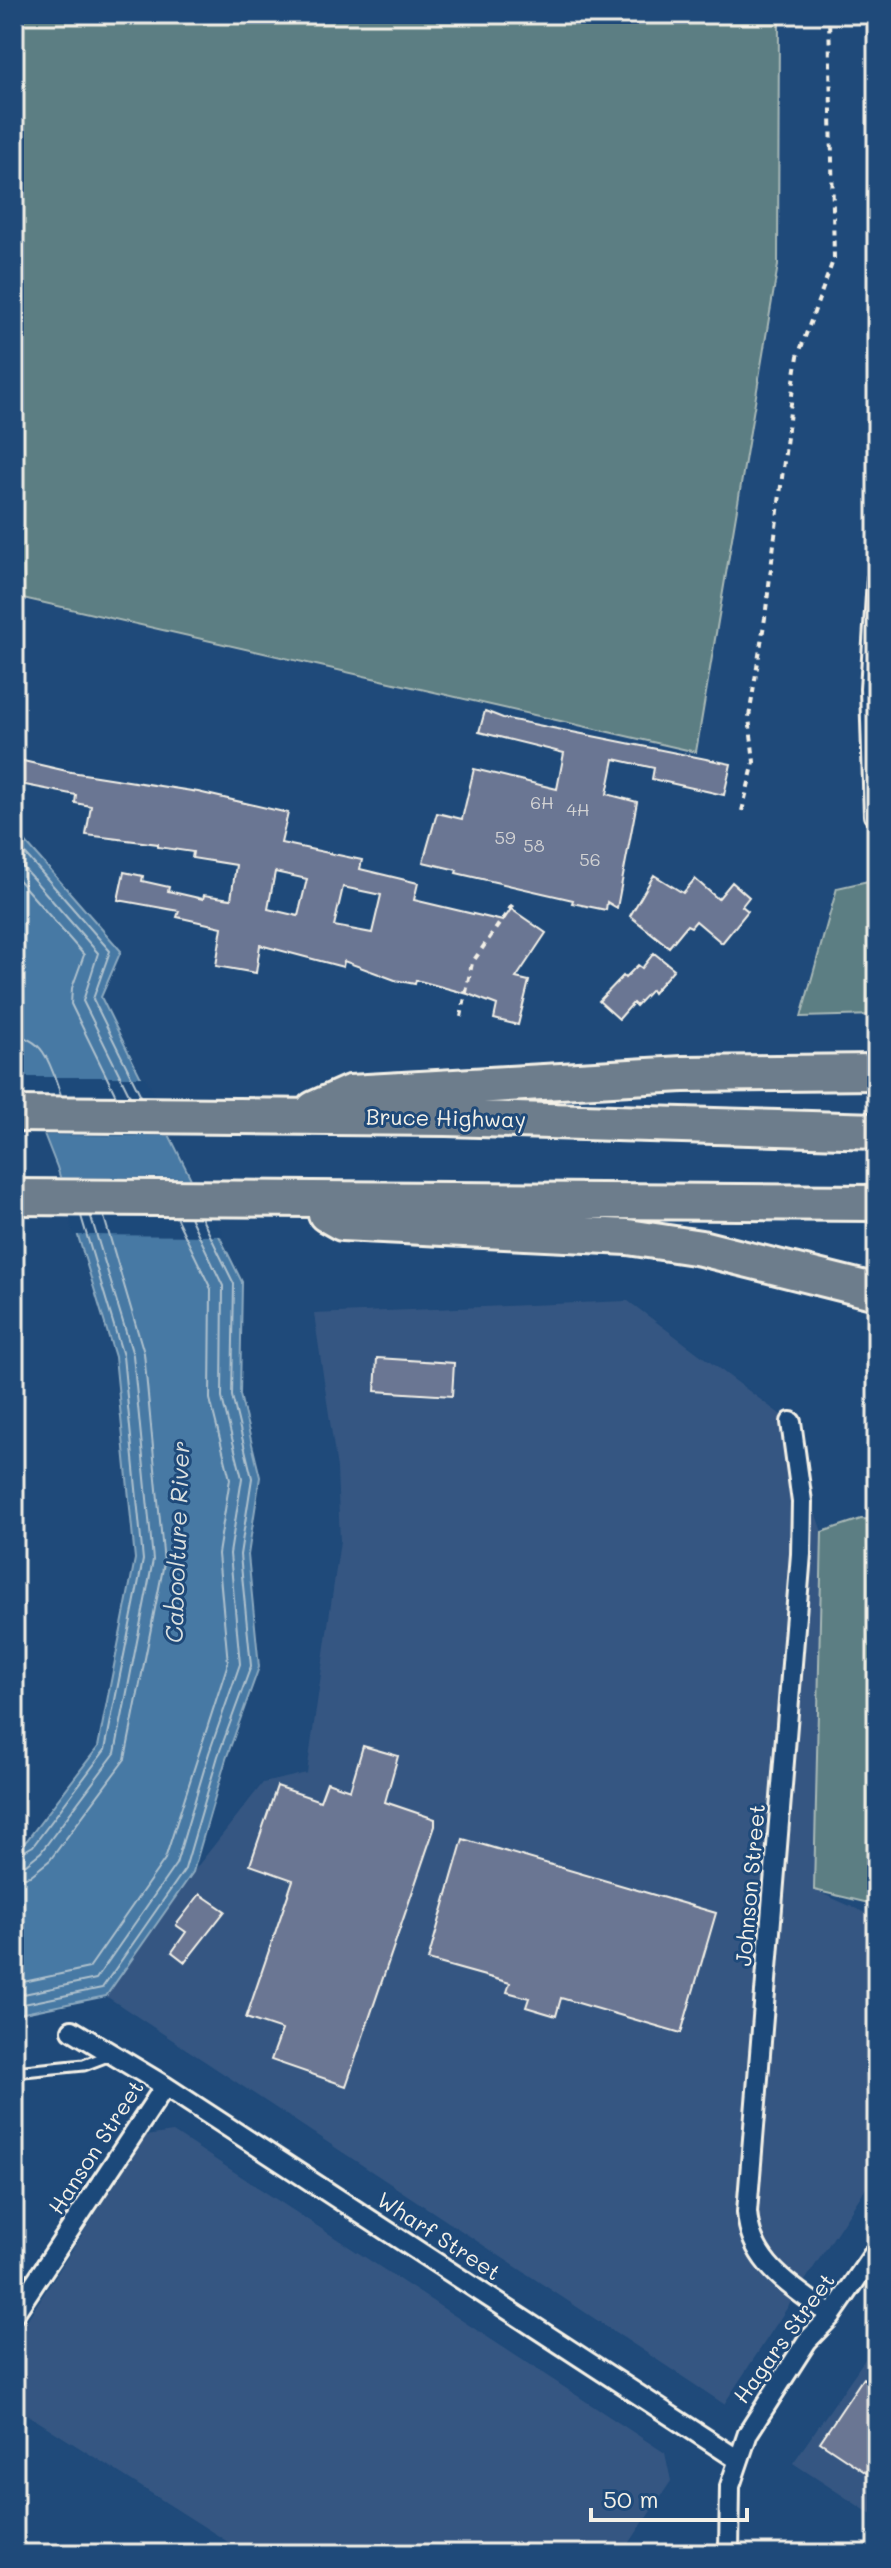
<svg xmlns="http://www.w3.org/2000/svg" width="891" height="2568" font-family="Mali,sans-serif">
<rect width="100%" height="100%" fill="#1f4a7a"/>
<filter id="ink" filterUnits="userSpaceOnUse"><feTurbulence type="fractalNoise" baseFrequency=".0125" numOctaves="2"/><feDisplacementMap in="SourceGraphic" scale="16" xChannelSelector="R" yChannelSelector="G"/><feConvolveMatrix kernelMatrix="1 2 1 2 8 2 1 2 1" color-interpolation-filters="sRGB"/></filter>
<g filter="url(#ink)">
<path fill="#365782" d="M 628,1301 L 781,1415 L 822,1532 L 814,1890 L 877,1918 L 877,2171 L 724,2404 L 106,1996 L 193,1872 L 263,1783 L 307,1773 L 340,1541 L 337,1468 L 314,1314 Z
M 173,2132 L 665,2453 L 671,2481 L 622,2554 L 247,2554 L 14,2406 L 14,2340 L 146,2136 Z
M 877,2342 L 877,2518 L 793,2463 Z"/>
<path fill="#5c7e83" stroke="#a8b8b6" stroke-width="2" d="M 14,14 L 779,14 L 778,265 L 696,752 L 14,596 Z
M 877,879 L 877,1015 L 801,1017 L 837,888 Z
M 861,1519 L 877,1520 L 877,1905 L 814,1890 L 822,1532 Z"/>
<path fill="#4779a4" stroke="#8ca9bf" stroke-width="2" d="M 14,829 L 121,951 L 101,997 L 242,1282 L 240,1395 L 260,1477 L 248,1555 L 259,1667 L 226,1759 L 193,1872 L 106,1996 L 14,2015 L 14,1852 L 27,1840 L 98,1747 L 135,1559 L 115,1357 L 57,1167 L 14,1057 Z"/>
<path fill="#1f4a7a" d="M 17,1077 L 145,1077 L 174,1136 L 41,1135 Z
M 56,1177 L 195,1178 L 224,1236 L 74,1235 Z"/>
<g fill="none" stroke-linecap="round" stroke-linejoin="round">
<path stroke="#afc1cd" stroke-width="2" d="M 14,841 L 110,951 L 93,999 L 141,1096
M 14,857 L 98,953 L 83,1001 L 130,1096
M 14,875 L 84,955 L 72,988 L 71,1004 L 116,1096
M 14,1036 C 46,1037 52,1071 61,1095
M 14,1857 L 33,1846 L 105,1750 L 143,1560 L 123,1356 L 81,1216
M 14,1867 L 26,1864 L 41,1852 L 115,1753 L 153,1560 L 133,1355 L 91,1217
M 14,1879 L 30,1876 L 50,1860 L 125,1759 L 164,1563 L 144,1353 L 104,1217
M 14,1984 L 89,1968 L 165,1859 L 228,1663 L 218,1554 L 230,1479 L 210,1399 L 211,1289 L 176,1217
M 14,1996 L 96,1979 L 176,1864 L 209,1753 L 240,1664 L 230,1554 L 242,1478 L 222,1398 L 223,1286 L 190,1217
M 14,2006 L 102,1988 L 185,1869 L 218,1756 L 251,1666 L 240,1555 L 252,1478 L 232,1396 L 234,1284 L 201,1217"/>
<path stroke="#8ca9bf" stroke-width="6" d="M 14,15 L 16,14"/>
</g>
<path fill="#6b7693" stroke="#f4f1e8" stroke-width="2" fill-rule="evenodd" d="M 485,711 L 503,718 L 731,764 L 724,795 L 652,779 L 654,768 L 614,759 L 607,794 L 637,802 L 617,908 L 607,902 L 606,910 L 572,903 L 573,900 L 456,873 L 457,870 L 423,862 L 437,813 L 462,819 L 474,769 L 557,789 L 564,753 L 479,732 Z
M 19,760 L 71,772 L 198,792 L 288,813 L 281,843 L 362,860 L 360,869 L 418,883 L 414,900 L 503,921 L 511,909 L 546,933 L 516,978 L 529,981 L 518,1025 L 494,1019 L 497,1005 L 468,994 L 416,980 L 415,984 L 395,980 L 344,961 L 343,967 L 260,945 L 256,973 L 216,966 L 222,927 L 177,917 L 179,911 L 118,900 L 124,872 L 143,876 L 142,881 L 169,887 L 168,891 L 203,899 L 204,895 L 231,899 L 236,865 L 192,858 L 193,852 L 158,847 L 158,844 L 86,835 L 91,806 L 75,803 L 76,795 L 15,783 ZM 275,872 L 307,879 L 298,916 L 268,909 ZM 343,887 L 381,895 L 372,933 L 334,926 Z
M 654,875 L 683,893 L 695,879 L 718,899 L 732,882 L 749,897 L 742,906 L 748,911 L 722,943 L 696,921 L 691,927 L 687,925 L 669,947 L 630,916 Z
M 654,953 L 674,969 L 653,993 L 651,990 L 636,1006 L 633,1003 L 619,1019 L 599,1001 L 623,976 L 625,978 L 638,965 L 642,968 Z
M 377,1358 L 454,1363 L 452,1396 L 375,1391 Z
M 363,1746 L 398,1756 L 385,1802 L 435,1819 L 435,1826 L 346,2086 L 271,2060 L 282,2030 L 246,2018 L 293,1880 L 250,1865 L 277,1786 L 320,1801 L 327,1782 L 350,1790 Z
M 463,1839 L 716,1913 L 681,2033 L 561,1998 L 556,2016 L 526,2007 L 529,1998 L 507,1992 L 510,1983 L 428,1960 Z
M 200,1894 L 225,1911 L 185,1962 L 172,1952 L 186,1932 L 176,1925 Z
M 863,2378 L 877,2387 L 877,2480 L 820,2442 Z"/>
<g fill="none" stroke-linecap="round" stroke-linejoin="round">
<g stroke="#f4f1e8" stroke-width="15">
<path id="service" d="M 14,2072 L 84,2065 L 113,2054"/>
</g>
<g stroke="#f4f1e8" stroke-width="24">
<path id="minor" d="M 874,815 L 870,689 L 877,579
M 791,1422 L 802,1502 L 801,1554 L 747,2212 C 751,2266 792,2285 831,2316
M 72,2030 L 165,2086 L 737,2459
M 14,2314 L 165,2086
M 729,2554 L 730,2486 L 748,2433 L 807,2341 L 831,2316 L 877,2249"/>
</g>
<g stroke="#f4f1e8" stroke-width="40">
<path id="motorway" d="M 314,1109 L 350,1093 L 683,1074 L 877,1072
M 14,1114 L 446,1118 L 877,1131
M 14,1197 L 877,1203
M 326,1214 L 342,1223 L 628,1237 L 701,1248 L 877,1292"/>
</g>
<path stroke="#f4f1e8" stroke-width="4" stroke-dasharray="6 6" stroke-linecap="butt" d="M 742,811 L 754,762 L 749,717 L 765,618 L 793,387 L 798,356 L 834,258 L 829,14
M 461,1017 L 472,963 L 513,904"/>
<use href="#service" stroke="#1f4a7a" stroke-width="9"/>
<use href="#minor" stroke="#1f4a7a" stroke-width="18"/>
<use href="#motorway" stroke="#6d7d8c" stroke-width="34"/>
</g>
</g>
<g text-anchor="middle" stroke-width="6" stroke-linejoin="round" paint-order="stroke">
<g font-size="18" fill="#d2d2d3">
<text x="542" y="809">6H</text>
<text x="578" y="816">4H</text>
<text x="505" y="844">59</text>
<text x="534" y="852">58</text>
<text x="590" y="866">56</text>
</g>
<g font-size="22" fill="#f4f1e8" stroke="#1f4a7a">
<text transform="translate(446 1118) rotate(1)" y="8">Bruce Highway</text>
<text transform="translate(750 1885) rotate(-85)" y="8">Johnson Street</text>
<text transform="translate(96 2147) rotate(-57)" y="8">Hanson Street</text>
<text transform="translate(439 2236) rotate(33)" y="8">Wharf Street</text>
<text transform="translate(784 2338) rotate(-54)" y="8">Hagars Street</text>
</g>
<g font-size="24" font-style="italic" fill="#dadfde" stroke="#1f4a7a">
<text transform="translate(178 1542) rotate(-88)" y="8">Caboolture River</text>
</g>
</g>
<rect width="891" height="2568" fill="none" stroke="#1f4a7a" stroke-width="48"/>
<rect x="24" y="24" width="843" height="2520" fill="none" stroke="#f4f1e8" stroke-width="3" filter="url(#ink)"/>
<path d="M591 2508v12h156v-12" fill="none" stroke="#f4f1e8" stroke-width="4"/>
<text x="603" y="2508" font-size="24" fill="#f4f1e8" stroke="#1f4a7a" stroke-width="6" paint-order="stroke">50 m</text>
</svg>
